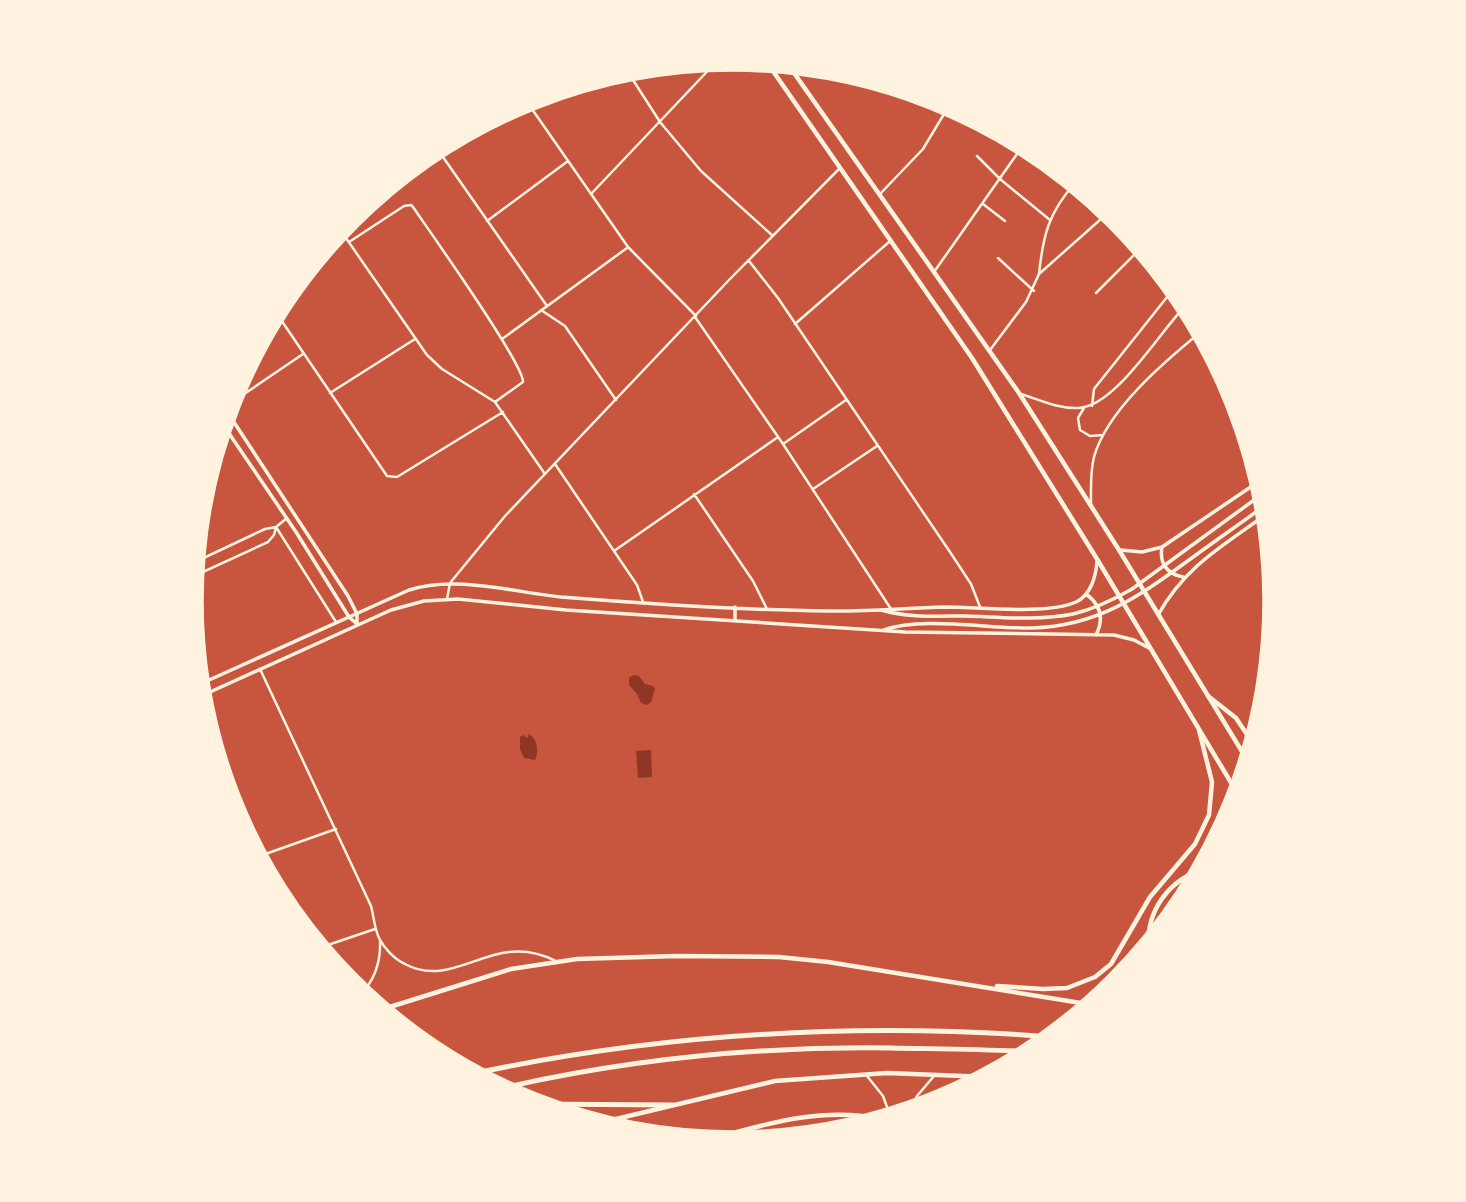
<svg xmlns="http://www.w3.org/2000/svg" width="1466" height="1202" font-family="'DejaVu Sans',sans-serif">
<rect width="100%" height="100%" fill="#c8553d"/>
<path fill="#8f3625" d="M 633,675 L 639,676 L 645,684 L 653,686 L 655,689 L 651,702 L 647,705 L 641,703 L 637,694 L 629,685 L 629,678 Z
M 529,734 C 538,740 539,751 535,760 L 524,758 L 520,749 L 520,737 L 523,735 L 527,738 Z
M 651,750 L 652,777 L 638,778 L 636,751 Z"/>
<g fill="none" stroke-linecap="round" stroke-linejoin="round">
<path stroke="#fff3e0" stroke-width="2.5" d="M 626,69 L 660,122 L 701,171 L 773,236
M 936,98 L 941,102
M 525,99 L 628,247 L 696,316
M 436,147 L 547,306
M 977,156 L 1000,179 L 1050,220
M 591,194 L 719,59
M 879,195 L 923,149 L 950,104
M 983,204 L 1005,221
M 487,221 L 568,161
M 339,228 L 427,355 L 442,369 L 495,402 L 545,474
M 349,242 L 404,206 L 411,205 L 413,207 C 430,232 524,364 523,382 L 495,402
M 998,258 L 1034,291
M 749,261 L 778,298 L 952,555 L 971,584 L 980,607
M 934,272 L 1024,144
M 1039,274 C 1043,235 1049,212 1075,183
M 1096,293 L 1142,247
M 1185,307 L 1191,321 L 1201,329
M 541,310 L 565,326 L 616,400
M 275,311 L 387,476 L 397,477 L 503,412
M 695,317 L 783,444 L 891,609
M 795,324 L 889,242
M 502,339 L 627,248
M 990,350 L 1026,302 L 1039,274 L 1110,211
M 330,393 L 415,339
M 1021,394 C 1040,400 1059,409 1079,408 C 1116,406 1160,331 1187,304
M 228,405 L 303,354
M 1092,406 L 1094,389 L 1175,287
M 1084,408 L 1078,418 L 1080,430 L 1090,436 L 1103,435
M 783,444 L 846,400
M 555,464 L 637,585 L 643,602
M 813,489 L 877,446
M 694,494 L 753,581 L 767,609
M 1091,505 C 1091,489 1090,472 1094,457 C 1107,410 1165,361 1202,331
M 276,527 L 336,622
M 614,551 L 778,437
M 193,563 L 265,529 L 276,527
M 192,577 L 268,542 L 274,535 L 276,527 L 287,518
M 447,599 L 450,583 L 505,516 L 729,280 L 839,169
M 260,669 L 371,906 C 374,917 374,927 379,938 C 384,948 394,959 405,964 C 441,984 473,956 509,952 C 526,950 542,954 556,961
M 201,708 L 262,856 L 274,890
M 228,798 L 236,794
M 257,857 L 336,829
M 319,948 L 375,929
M 360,995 C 376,979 381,961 380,940
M 867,1076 L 883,1096 L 891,1118
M 910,1112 L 917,1096 L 934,1076"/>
<path stroke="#fff3e0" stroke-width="3.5" d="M 226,410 L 348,596 L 357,614 L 357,624
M 222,423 L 296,532 L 349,617 L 357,624
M 1086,594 C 1101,605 1104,619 1096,635
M 735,620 L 735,607
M 198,685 L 409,590 C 456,575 512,592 561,597 C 649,604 739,610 827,611 C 866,612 905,608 944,607 C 978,607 1047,615 1076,602 C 1091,595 1096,576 1097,561
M 199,697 L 391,610 L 424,601 L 458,599 L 566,610 L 905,632 L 1114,635 L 1134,640 L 1149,648"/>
<path stroke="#fff3e0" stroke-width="3.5" d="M 1162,547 C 1159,563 1167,574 1183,577
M 1120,550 L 1142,552 L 1162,547 L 1261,480
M 881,610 C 908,618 938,616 966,616 C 1001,617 1038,621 1073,614 C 1094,609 1113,600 1132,589 L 1265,492
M 1158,615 C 1186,565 1223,546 1268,513
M 884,630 C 922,616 989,629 1032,628 C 1098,626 1138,597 1189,560 C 1215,541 1241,523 1267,504"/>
<path stroke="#fff3e0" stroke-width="4.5" d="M 766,61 L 972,358 L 1097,559 L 1239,796
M 787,63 L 1019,393 L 1119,550 L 1249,763"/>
<path stroke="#fff3e0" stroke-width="4.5" d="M 1208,696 L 1236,718 L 1254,745
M 1148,947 C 1147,910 1168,881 1203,869
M 997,986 L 1043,989 L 1067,988 L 1095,977 L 1111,964 L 1150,897 L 1195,844 L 1209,815 L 1212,782 L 1199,730
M 380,1010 L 511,969 L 577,959 L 677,956 L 779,957 L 828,962 L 1093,1005
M 595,1124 L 775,1081 L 887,1073 L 989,1077
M 704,1141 C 762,1125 824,1105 884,1120"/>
<path stroke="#fff3e0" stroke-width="5" d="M 471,1074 C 663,1033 858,1022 1054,1037
M 498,1089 C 628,1059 758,1046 891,1048 C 939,1049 987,1049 1035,1052
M 530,1104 L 673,1105"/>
</g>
<path d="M0 0H1466V1202H0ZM202 601a531 531 0 1 1 1062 0a531 531 0 1 1-1062 0Z" fill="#fff3e0" fill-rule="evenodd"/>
<path fill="none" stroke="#fff3e0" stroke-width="3.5" d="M202 601a531 531 0 1 1 1062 0a531 531 0 1 1-1062 0Z"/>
</svg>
